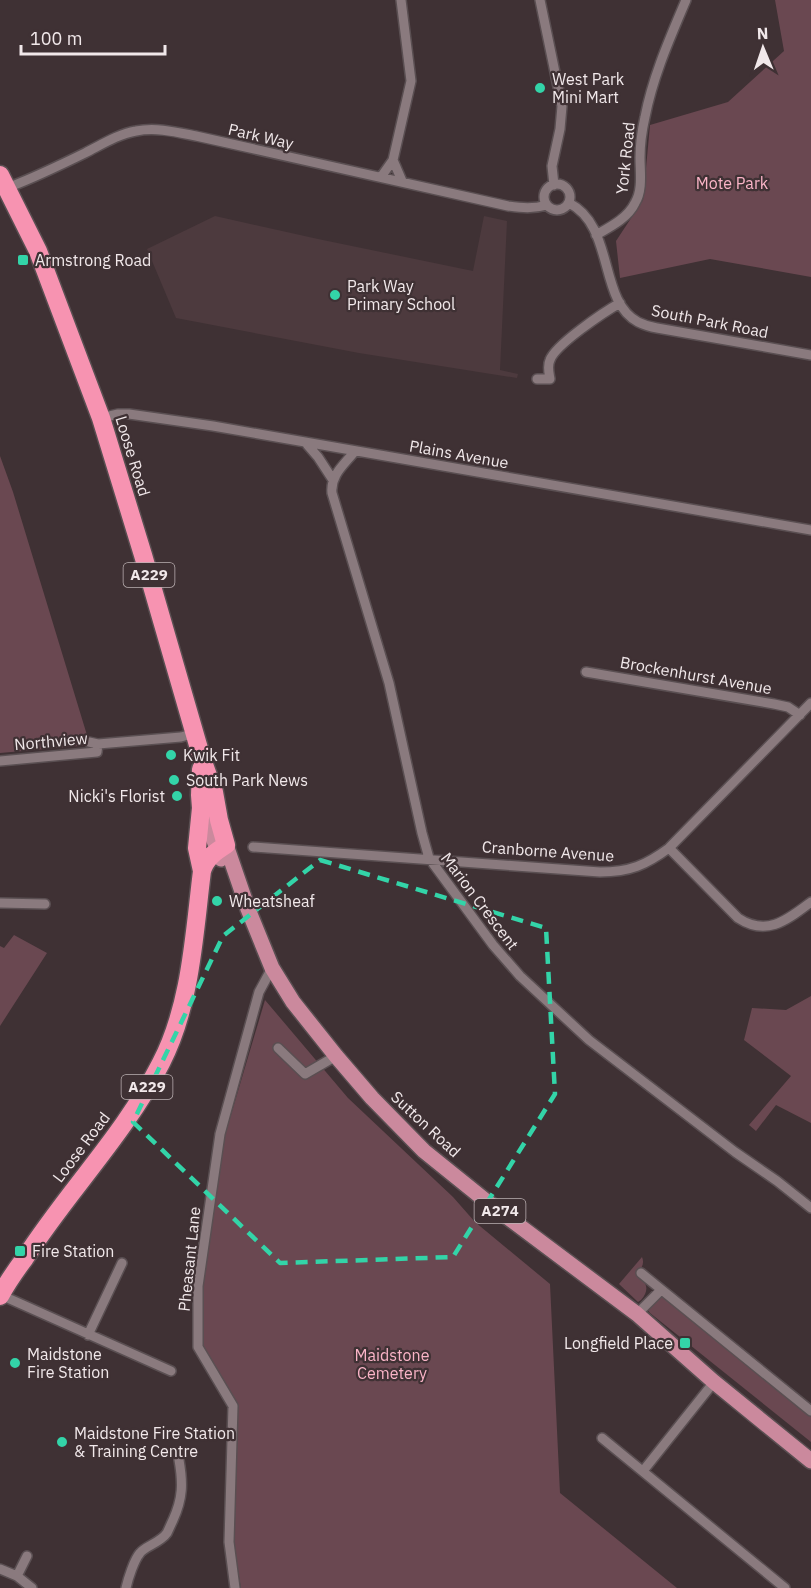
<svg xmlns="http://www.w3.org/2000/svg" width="811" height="1588" font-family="'IBM Plex Sans',sans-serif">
<rect width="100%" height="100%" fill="#3f3134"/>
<path fill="#4d3a3e" d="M 215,216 L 318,239 L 473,271 L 484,216 L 507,221 L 500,370 L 518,374 L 517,378 L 359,353 L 176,318 L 147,249 Z"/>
<path fill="#6a4851" d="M 775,0 L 811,0 L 811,277 L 710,259 L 620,278 L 616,241 L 643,200 L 650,125 L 728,102 L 784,51 Z
M 0,456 L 13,492 L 90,745 L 0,753 Z
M 14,935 L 47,953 L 0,1026 L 0,946 L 4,948 Z
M 811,996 L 811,1123 L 776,1105 L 756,1131 L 749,1125 L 791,1076 L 744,1040 L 752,1008 L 786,1010 Z
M 265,1000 L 348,1098 L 453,1197 L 475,1222 L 550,1284 L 560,1493 L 677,1588 L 241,1588 L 233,1542 L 237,1405 L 202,1347 L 201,1288 L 222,1145 Z
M 642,1257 C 645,1264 641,1269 637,1274 C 647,1282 650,1290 641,1300 L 638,1302 L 619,1284 Z
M 658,1297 L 664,1297 L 811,1415 L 811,1442 L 650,1313 L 647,1309 Z"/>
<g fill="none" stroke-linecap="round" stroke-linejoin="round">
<g stroke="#5a4f52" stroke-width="12">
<path id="street" d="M 540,0 L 562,106 L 560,129 L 552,166 L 554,185
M 393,160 L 402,181
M 381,177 L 393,160 L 411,81 L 401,0
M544 197a13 13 0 1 1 26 0a13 13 0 1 1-26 0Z
M 4,189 C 32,179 58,166 85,153 C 101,145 118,134 136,131 C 156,127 176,132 196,136 L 508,206 C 522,208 533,209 547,205
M 569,203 C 615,226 598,301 638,322 C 644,325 650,327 657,328 L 811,355
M 596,235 C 610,227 628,218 635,203 C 643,190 640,172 640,158 C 640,144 642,130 645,117 C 653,76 670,38 686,0
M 537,379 L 550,379 C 549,373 547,366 550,360 C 555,345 604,312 620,303
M 101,418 L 118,414 L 129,414 L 213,426 L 811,530
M 305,442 L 318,457 L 333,480
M 355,451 C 345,464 330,475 332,493 L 389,683 L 422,833 L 429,858 L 493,945 L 520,976 L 589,1040 L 735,1152 L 777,1181 L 811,1208
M 586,672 L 774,704 L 788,707 L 800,715
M 89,742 L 98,744 L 181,737 L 195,733
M 0,761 L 97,752 L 98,744
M 253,847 L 600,872 C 630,872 646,865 669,848 L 811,703
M 669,848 L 738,918 C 767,937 787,920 811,902
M 0,903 L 45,904
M 278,1048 L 305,1074 L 336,1056
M 641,1273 L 811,1411
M 1,1295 L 171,1371
M 637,1314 L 661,1290
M 88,1335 L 122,1263
M 602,1438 L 785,1588
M 643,1471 L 714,1382
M 0,1569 L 17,1576 L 32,1588
M 17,1576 L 27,1556
M 126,1588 C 128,1579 134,1560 140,1553 C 145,1546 160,1543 167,1533 C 169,1529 171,1524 173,1520 C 183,1498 183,1483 179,1460
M 235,1588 L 229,1542 L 233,1406 L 198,1347 L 198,1286 L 220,1134 L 259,992 L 272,968"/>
</g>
<g stroke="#5a4f52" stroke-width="18">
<path id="primary" d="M 202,809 L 221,859
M 226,845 L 248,909 L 272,968 L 293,1002 L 336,1056 L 372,1098 L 424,1151 L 486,1201 L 637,1314 L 714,1382 L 811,1461"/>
</g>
<g stroke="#5a4f52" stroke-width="21">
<path id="highway" d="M 0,175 L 38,251 L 101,418 L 143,555 L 202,759 L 214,792 L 219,820 L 226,845 C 215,852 206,858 202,871 C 194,935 191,1005 161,1063 C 125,1134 68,1191 25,1258 C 16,1270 7,1283 0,1296
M 201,769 L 200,795 L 201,808 L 197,848 L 202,871"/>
</g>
<use href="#street" stroke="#8a7a7e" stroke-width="9"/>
<use href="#primary" stroke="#cb899d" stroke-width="15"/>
<use href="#highway" stroke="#f793b1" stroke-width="18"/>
</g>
<path fill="none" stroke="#33d4a8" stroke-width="4.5" stroke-dasharray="12 8" stroke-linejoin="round" d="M 320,860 L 546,928 L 555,1094 L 453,1257 L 280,1263 L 133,1122 L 223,936 Z"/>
<g fill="#33d4a8" stroke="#3f3134" stroke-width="2">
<circle cx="540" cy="88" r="6"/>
<rect x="17" y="254" width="12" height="12" rx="3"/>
<circle cx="335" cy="295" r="6"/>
<circle cx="171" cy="755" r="6"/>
<circle cx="174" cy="780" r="6"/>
<circle cx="177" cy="796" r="6"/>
<circle cx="217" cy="901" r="6"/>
<rect x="14" y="1245" width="12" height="12" rx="3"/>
<rect x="679" y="1337" width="12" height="12" rx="3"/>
<circle cx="15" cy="1363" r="6"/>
<circle cx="62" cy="1442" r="6"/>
</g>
<g text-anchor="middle" stroke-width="4.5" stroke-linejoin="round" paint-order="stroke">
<g fill="#3f3134" stroke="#bcb1b3" stroke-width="1.5">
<rect x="123.5" y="563" width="51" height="24" rx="4.5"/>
<rect x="121.5" y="1075" width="51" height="24" rx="4.5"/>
<rect x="474.5" y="1199" width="51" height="24" rx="4.5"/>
</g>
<g font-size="15" font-weight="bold" fill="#f1e8ea">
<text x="149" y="580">A229</text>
<text x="147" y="1092">A229</text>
<text x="500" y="1216">A274</text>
</g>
<g font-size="16" fill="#f1e8ea" stroke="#3f3134" text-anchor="start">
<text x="552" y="85">West Park<tspan x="552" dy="18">Mini Mart</tspan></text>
<text x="35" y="266">Armstrong Road</text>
<text x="347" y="292">Park Way<tspan x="347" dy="18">Primary School</tspan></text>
<text x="183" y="761">Kwik Fit</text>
<text x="186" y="786">South Park News</text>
<text x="165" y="802" text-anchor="end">Nicki's Florist</text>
<text x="229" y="907">Wheatsheaf</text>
<text x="32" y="1257">Fire Station</text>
<text x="673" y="1349" text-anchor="end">Longfield Place</text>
<text x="27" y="1360">Maidstone<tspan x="27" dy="18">Fire Station</tspan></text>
<text x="74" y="1439">Maidstone Fire Station<tspan x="74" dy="18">&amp; Training Centre</tspan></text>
</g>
<g font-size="16" fill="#f1e8ea" stroke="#3f3134">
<text transform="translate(261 136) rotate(13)" y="6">Park Way</text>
<text transform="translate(625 158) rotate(-84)" y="6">York Road</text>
<text transform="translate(710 321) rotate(11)" y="6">South Park Road</text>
<text transform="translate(459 454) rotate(10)" y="6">Plains Avenue</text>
<text transform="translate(133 456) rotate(73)" y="6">Loose Road</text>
<text transform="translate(696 675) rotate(10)" y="6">Brockenhurst Avenue</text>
<text transform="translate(51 741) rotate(-5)" y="6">Northview</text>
<text transform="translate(548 851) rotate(4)" y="6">Cranborne Avenue</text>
<text transform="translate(480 901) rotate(53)" y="6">Marion Crescent</text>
<text transform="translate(426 1124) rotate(43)" y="6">Sutton Road</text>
<text transform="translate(81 1147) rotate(-53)" y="6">Loose Road</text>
<text transform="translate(189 1259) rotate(-84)" y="6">Pheasant Lane</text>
</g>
<g font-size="16" fill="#fab4c7" stroke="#3f3134">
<text x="732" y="189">Mote Park</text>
<text x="392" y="1361">Maidstone<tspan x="392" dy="18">Cemetery</tspan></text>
</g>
</g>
<g transform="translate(763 48) rotate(358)" stroke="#3f3134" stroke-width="4.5" paint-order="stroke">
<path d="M0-4.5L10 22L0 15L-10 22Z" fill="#f1e8ea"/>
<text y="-9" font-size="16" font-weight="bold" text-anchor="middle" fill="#f1e8ea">N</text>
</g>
<path d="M21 45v9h144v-9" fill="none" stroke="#f1e8ea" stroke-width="3"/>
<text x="30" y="45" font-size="18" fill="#f1e8ea" stroke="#3f3134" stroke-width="4.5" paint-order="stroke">100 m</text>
</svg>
